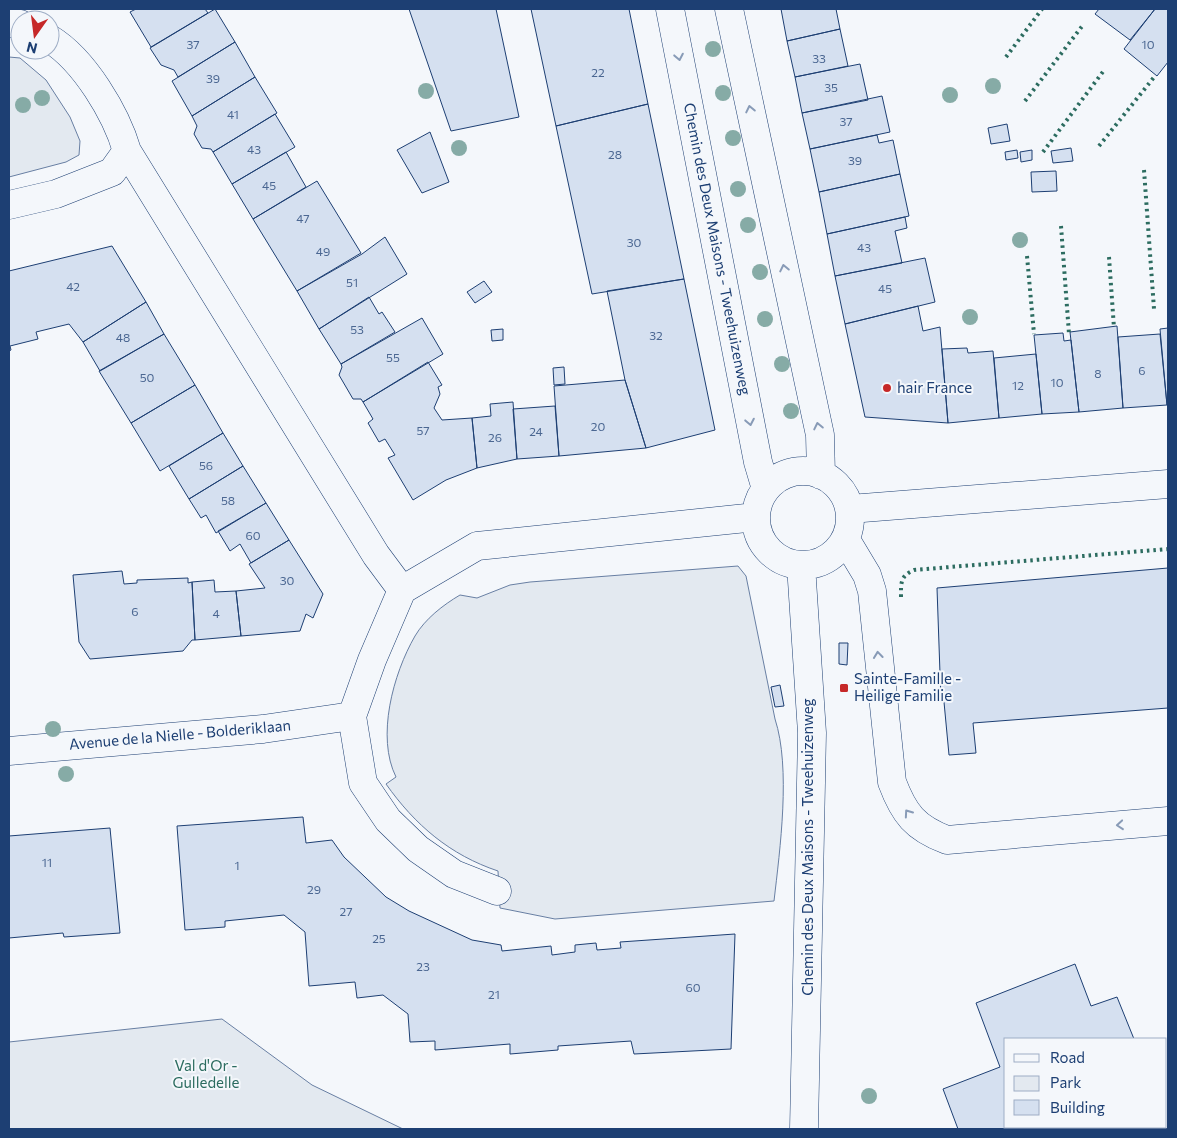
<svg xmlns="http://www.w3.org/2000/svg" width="1177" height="1138" font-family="Commissioner,sans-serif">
<rect width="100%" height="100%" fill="#f4f7fb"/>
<path fill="#e3e9f0" stroke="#687fa3" d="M 9,57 L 20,58 L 46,80 L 70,117 L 80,141 L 79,155 L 66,162 L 9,177 Z
M 738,566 L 746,576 L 775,719 C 791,768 780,849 774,901 L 555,919 L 500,908 L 498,871 C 450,855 415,825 386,784 L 396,777 C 376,737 393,674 415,636 C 425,619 443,605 460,595 L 477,598 L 510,585 L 530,582 Z
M 222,1019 L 312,1085 L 403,1129 L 9,1129 L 9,1042 Z"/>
<path fill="#d5e0f0" stroke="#1d3f73" d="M 136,9 L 205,9 L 208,13 L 151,47 L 130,12 Z
M 215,9 L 235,42 L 178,77 L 174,70 L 161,65 L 150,48 Z
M 409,9 L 496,9 L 519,117 L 451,131 Z
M 531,9 L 629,9 L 648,104 L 556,126 Z
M 781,9 L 836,9 L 840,29 L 787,41 Z
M 1099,9 L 1155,9 L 1130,40 L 1095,14 Z
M 1155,9 L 1168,9 L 1168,62 L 1157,76 L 1124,49 Z
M 840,29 L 848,66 L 795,77 L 787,41 Z
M 235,42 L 255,77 L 192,116 L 172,81 Z
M 860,64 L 868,100 L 802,113 L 795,77 Z
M 255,77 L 277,113 L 213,152 L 211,149 L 202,148 L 194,134 L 197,126 L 192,116 Z
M 882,96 L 890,132 L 810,149 L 802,113 Z
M 648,104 L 684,279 L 592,294 L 556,126 Z
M 275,114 L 295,147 L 232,184 L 213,152 Z
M 1007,124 L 1010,141 L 991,144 L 988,128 Z
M 430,132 L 449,182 L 422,193 L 397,150 Z
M 877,135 L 879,143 L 893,140 L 900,174 L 819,192 L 810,149 Z
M 1071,148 L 1073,161 L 1053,163 L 1051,151 Z
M 1017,150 L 1018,158 L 1006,160 L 1005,152 Z
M 1032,150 L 1032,160 L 1021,162 L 1020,152 Z
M 286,152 L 306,187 L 253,219 L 232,184 Z
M 1056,171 L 1057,191 L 1032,192 L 1031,172 Z
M 900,174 L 909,216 L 827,234 L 819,192 Z
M 317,181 L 361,253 L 297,291 L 253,219 Z
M 905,217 L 907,228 L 895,231 L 902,263 L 835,276 L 827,234 Z
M 385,237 L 407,274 L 319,329 L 297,291 L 362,254 Z
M 112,246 L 146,302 L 83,342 L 69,324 L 36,332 L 38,339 L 10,346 L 11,350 L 9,351 L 9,271 Z
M 925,258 L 935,302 L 845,324 L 835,276 Z
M 684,279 L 715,430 L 646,448 L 625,380 L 607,291 Z
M 484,281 L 492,292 L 475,303 L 467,292 Z
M 369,297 L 379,314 L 382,312 L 395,332 L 341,364 L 319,329 Z
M 146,302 L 164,334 L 100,371 L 83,342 Z
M 918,306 L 923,331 L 940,327 L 948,423 L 865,417 L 845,324 Z
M 422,318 L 443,354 L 363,402 L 361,399 L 353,399 L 339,375 L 342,367 L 341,364 Z
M 1117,326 L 1123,408 L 1079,412 L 1070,332 Z
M 1168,328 L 1168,405 L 1167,405 L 1160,329 Z
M 503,329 L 503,340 L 492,341 L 491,330 Z
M 1063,333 L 1064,341 L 1071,340 L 1079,412 L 1042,414 L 1034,335 Z
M 164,334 L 195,385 L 131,423 L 99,371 Z
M 1160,334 L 1167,405 L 1123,408 L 1118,337 Z
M 967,348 L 968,353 L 993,351 L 999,418 L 948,423 L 942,349 Z
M 1036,354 L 1042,414 L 999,418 L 994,358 Z
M 428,362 L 442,385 L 438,387 L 440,394 L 434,408 L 442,420 L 472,418 L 477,468 L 446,480 L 413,500 L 388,458 L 395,455 L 385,439 L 379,442 L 368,423 L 373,419 L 363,402 Z
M 564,367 L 565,384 L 554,385 L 553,368 Z
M 625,380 L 646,448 L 559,456 L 554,386 Z
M 195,385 L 223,433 L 160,471 L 131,423 Z
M 513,402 L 517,459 L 477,468 L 472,418 L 491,416 L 490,404 Z
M 555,406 L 559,456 L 517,459 L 513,409 Z
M 223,433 L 243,466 L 189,499 L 169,466 Z
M 243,466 L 266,503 L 216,533 L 206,515 L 201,518 L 189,499 Z
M 266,503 L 289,540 L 251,563 L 240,544 L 230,551 L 218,531 Z
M 289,540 L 323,594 L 313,618 L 306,614 L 300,631 L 241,636 L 236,591 L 265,588 L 249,564 Z
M 1168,568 L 1168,708 L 973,723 L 976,753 L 949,755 L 944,702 L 941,702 L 937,588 Z
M 122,571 L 124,584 L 137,583 L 137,580 L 188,578 L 188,583 L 192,582 L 195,640 L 192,640 L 183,651 L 90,659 L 79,642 L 73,575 Z
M 214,580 L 215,592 L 236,591 L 241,636 L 195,640 L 192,582 Z
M 839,643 L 848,643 L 847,665 L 839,664 Z
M 780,685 L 784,706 L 775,707 L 771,687 Z
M 303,817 L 306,843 L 332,840 L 344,857 L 386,897 L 409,911 L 472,940 L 501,945 L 502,951 L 551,946 L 552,955 L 575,952 L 575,945 L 596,943 L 597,950 L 621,948 L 620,942 L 735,934 L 731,1049 L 634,1054 L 631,1041 L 558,1046 L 558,1050 L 510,1054 L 510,1044 L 435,1050 L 435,1041 L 410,1042 L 408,1014 L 383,995 L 357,998 L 355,982 L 309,986 L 305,932 L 284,915 L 225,921 L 225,927 L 185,930 L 177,826 Z
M 110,828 L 120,933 L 64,937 L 63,933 L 9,938 L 9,836 Z
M 1075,964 L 1091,1006 L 1117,997 L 1134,1039 L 1006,1039 L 1006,1127 L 1089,1127 L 1090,1129 L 958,1129 L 943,1089 L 1000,1067 L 976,1003 Z"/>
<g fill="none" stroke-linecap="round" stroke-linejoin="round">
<g stroke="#1d3f73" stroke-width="29">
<path id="minor" d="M 670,9 L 758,462 L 766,489
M 729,9 L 820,435 L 821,475
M 9,23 L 20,24
M 50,39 C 84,60 116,113 127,151 L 376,555 L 402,590
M 9,205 L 56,194 L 112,172 L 127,151
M756 518a47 47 0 1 1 94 0a47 47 0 1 1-94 0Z
M 850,509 L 1168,484
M 846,540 L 867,575 L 872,591 L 892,782 C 904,814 915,828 947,840 L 1168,821
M 801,565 L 812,733 L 804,1129
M 9,751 L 263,729 L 352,716
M 497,891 L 454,874 L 418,849 L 388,820 L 363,783 L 352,716 L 372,660 L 402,590 L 477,546 L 756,517"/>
</g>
<use href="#minor" stroke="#f4f7fb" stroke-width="28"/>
<path stroke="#2c6c60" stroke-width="4" stroke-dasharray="2.5 4" stroke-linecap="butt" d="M 1006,57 L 1042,9
M 1025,101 L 1083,25
M 1099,146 L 1155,76
M 1043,152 L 1105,69
M 1144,170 L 1154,309
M 1061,226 L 1069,334
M 1027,256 L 1034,334
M 1109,257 L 1114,328
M 901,597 C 901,583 900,576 914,570 L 1168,549"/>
</g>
<g fill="#86aba6">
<circle cx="713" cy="49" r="8"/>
<circle cx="993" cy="86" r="8"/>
<circle cx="426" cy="91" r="8"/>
<circle cx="723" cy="93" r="8"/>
<circle cx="950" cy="95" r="8"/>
<circle cx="42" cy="98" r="8"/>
<circle cx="23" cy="105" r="8"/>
<circle cx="733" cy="138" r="8"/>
<circle cx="459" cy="148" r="8"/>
<circle cx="738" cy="189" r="8"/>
<circle cx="748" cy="225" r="8"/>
<circle cx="1020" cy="240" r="8"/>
<circle cx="760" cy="272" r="8"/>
<circle cx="970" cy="317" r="8"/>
<circle cx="765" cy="319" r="8"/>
<circle cx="782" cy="364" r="8"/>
<circle cx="791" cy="411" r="8"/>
<circle cx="53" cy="729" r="8"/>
<circle cx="66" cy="774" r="8"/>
<circle cx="869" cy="1096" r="8"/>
</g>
<defs><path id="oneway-chevron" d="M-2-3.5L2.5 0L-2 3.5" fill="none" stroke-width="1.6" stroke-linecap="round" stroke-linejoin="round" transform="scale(1.25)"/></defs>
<g stroke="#889bb7">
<use href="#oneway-chevron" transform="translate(679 57) rotate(79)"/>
<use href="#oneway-chevron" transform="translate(750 109) rotate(-102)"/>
<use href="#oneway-chevron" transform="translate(784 268) rotate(-102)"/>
<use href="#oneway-chevron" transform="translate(750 422) rotate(79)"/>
<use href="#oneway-chevron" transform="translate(818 426) rotate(-102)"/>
<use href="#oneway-chevron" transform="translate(878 655) rotate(-96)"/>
<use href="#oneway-chevron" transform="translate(908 813) rotate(-125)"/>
<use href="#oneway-chevron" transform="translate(1120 825) rotate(175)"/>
</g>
<g fill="#c62828" stroke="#f4f7fb" stroke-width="2">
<circle cx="887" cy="388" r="5"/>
<rect x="839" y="683" width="10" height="10" rx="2.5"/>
</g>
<g text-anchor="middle" stroke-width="4" stroke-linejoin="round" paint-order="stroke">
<g font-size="12" fill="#4b6792">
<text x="193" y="49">37</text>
<text x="1148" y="49">10</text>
<text x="819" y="63">33</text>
<text x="598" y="77">22</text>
<text x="213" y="83">39</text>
<text x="831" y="92">35</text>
<text x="233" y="119">41</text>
<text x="846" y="126">37</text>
<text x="254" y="154">43</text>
<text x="615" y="159">28</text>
<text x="855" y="165">39</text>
<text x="269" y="190">45</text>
<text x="303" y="223">47</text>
<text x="634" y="247">30</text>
<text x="864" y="252">43</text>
<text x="323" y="256">49</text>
<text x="352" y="287">51</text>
<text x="73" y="291">42</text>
<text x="885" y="293">45</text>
<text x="357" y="334">53</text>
<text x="656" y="340">32</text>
<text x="123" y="342">48</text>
<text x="393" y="362">55</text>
<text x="1142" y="375">6</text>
<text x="1098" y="378">8</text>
<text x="147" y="382">50</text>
<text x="1057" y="387">10</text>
<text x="1018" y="390">12</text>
<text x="598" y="431">20</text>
<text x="423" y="435">57</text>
<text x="536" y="436">24</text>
<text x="495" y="442">26</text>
<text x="206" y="470">56</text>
<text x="228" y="505">58</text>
<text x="253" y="540">60</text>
<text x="287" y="585">30</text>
<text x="135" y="616">6</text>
<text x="216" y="618">4</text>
<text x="47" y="867">11</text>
<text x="237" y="870">1</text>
<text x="314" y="894">29</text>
<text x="346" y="916">27</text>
<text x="379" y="943">25</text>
<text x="423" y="971">23</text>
<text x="693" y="992">60</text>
<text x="494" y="999">21</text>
</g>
<g font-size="15" fill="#1d3f73" stroke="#f4f7fb">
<text transform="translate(717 249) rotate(79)" y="5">Chemin des Deux Maisons - Tweehuizenweg</text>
<text transform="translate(180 735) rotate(-5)" y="5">Avenue de la Nielle - Bolderiklaan</text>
<text transform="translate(808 847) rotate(-90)" y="5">Chemin des Deux Maisons - Tweehuizenweg</text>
</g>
<g font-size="15" fill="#1d3f73" stroke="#f4f7fb" text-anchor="start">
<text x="897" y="393">hair France</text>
<text x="854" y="684">Sainte-Famille -<tspan x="854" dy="17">Heilige Familie</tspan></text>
</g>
<g font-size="15" fill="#2c6c60" stroke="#f4f7fb">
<text x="206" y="1071">Val d'Or -<tspan x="206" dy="17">Gulledelle</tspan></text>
</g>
</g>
<rect width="1177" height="1138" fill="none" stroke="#1d3f73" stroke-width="20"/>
<rect x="1004" y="1038" width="162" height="90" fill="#f4f7fb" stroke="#9eadc5"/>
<rect x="1014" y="1054" width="25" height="8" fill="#f4f7fb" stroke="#9eadc5"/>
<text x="1050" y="1063" font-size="15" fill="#1d3f73">Road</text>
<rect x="1014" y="1076" width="25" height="15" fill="#e3e9f0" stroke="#9eadc5"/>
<text x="1050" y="1088" font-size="15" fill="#1d3f73">Park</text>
<rect x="1014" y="1100" width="25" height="15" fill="#d5e0f0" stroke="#9eadc5"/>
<text x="1050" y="1113" font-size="15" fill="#1d3f73">Building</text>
<g transform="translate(35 35) rotate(194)"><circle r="24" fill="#f4f7fb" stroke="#9eadc5"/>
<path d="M0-4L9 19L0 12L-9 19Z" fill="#c62828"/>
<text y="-8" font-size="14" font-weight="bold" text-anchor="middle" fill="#1d3f73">N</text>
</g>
</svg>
